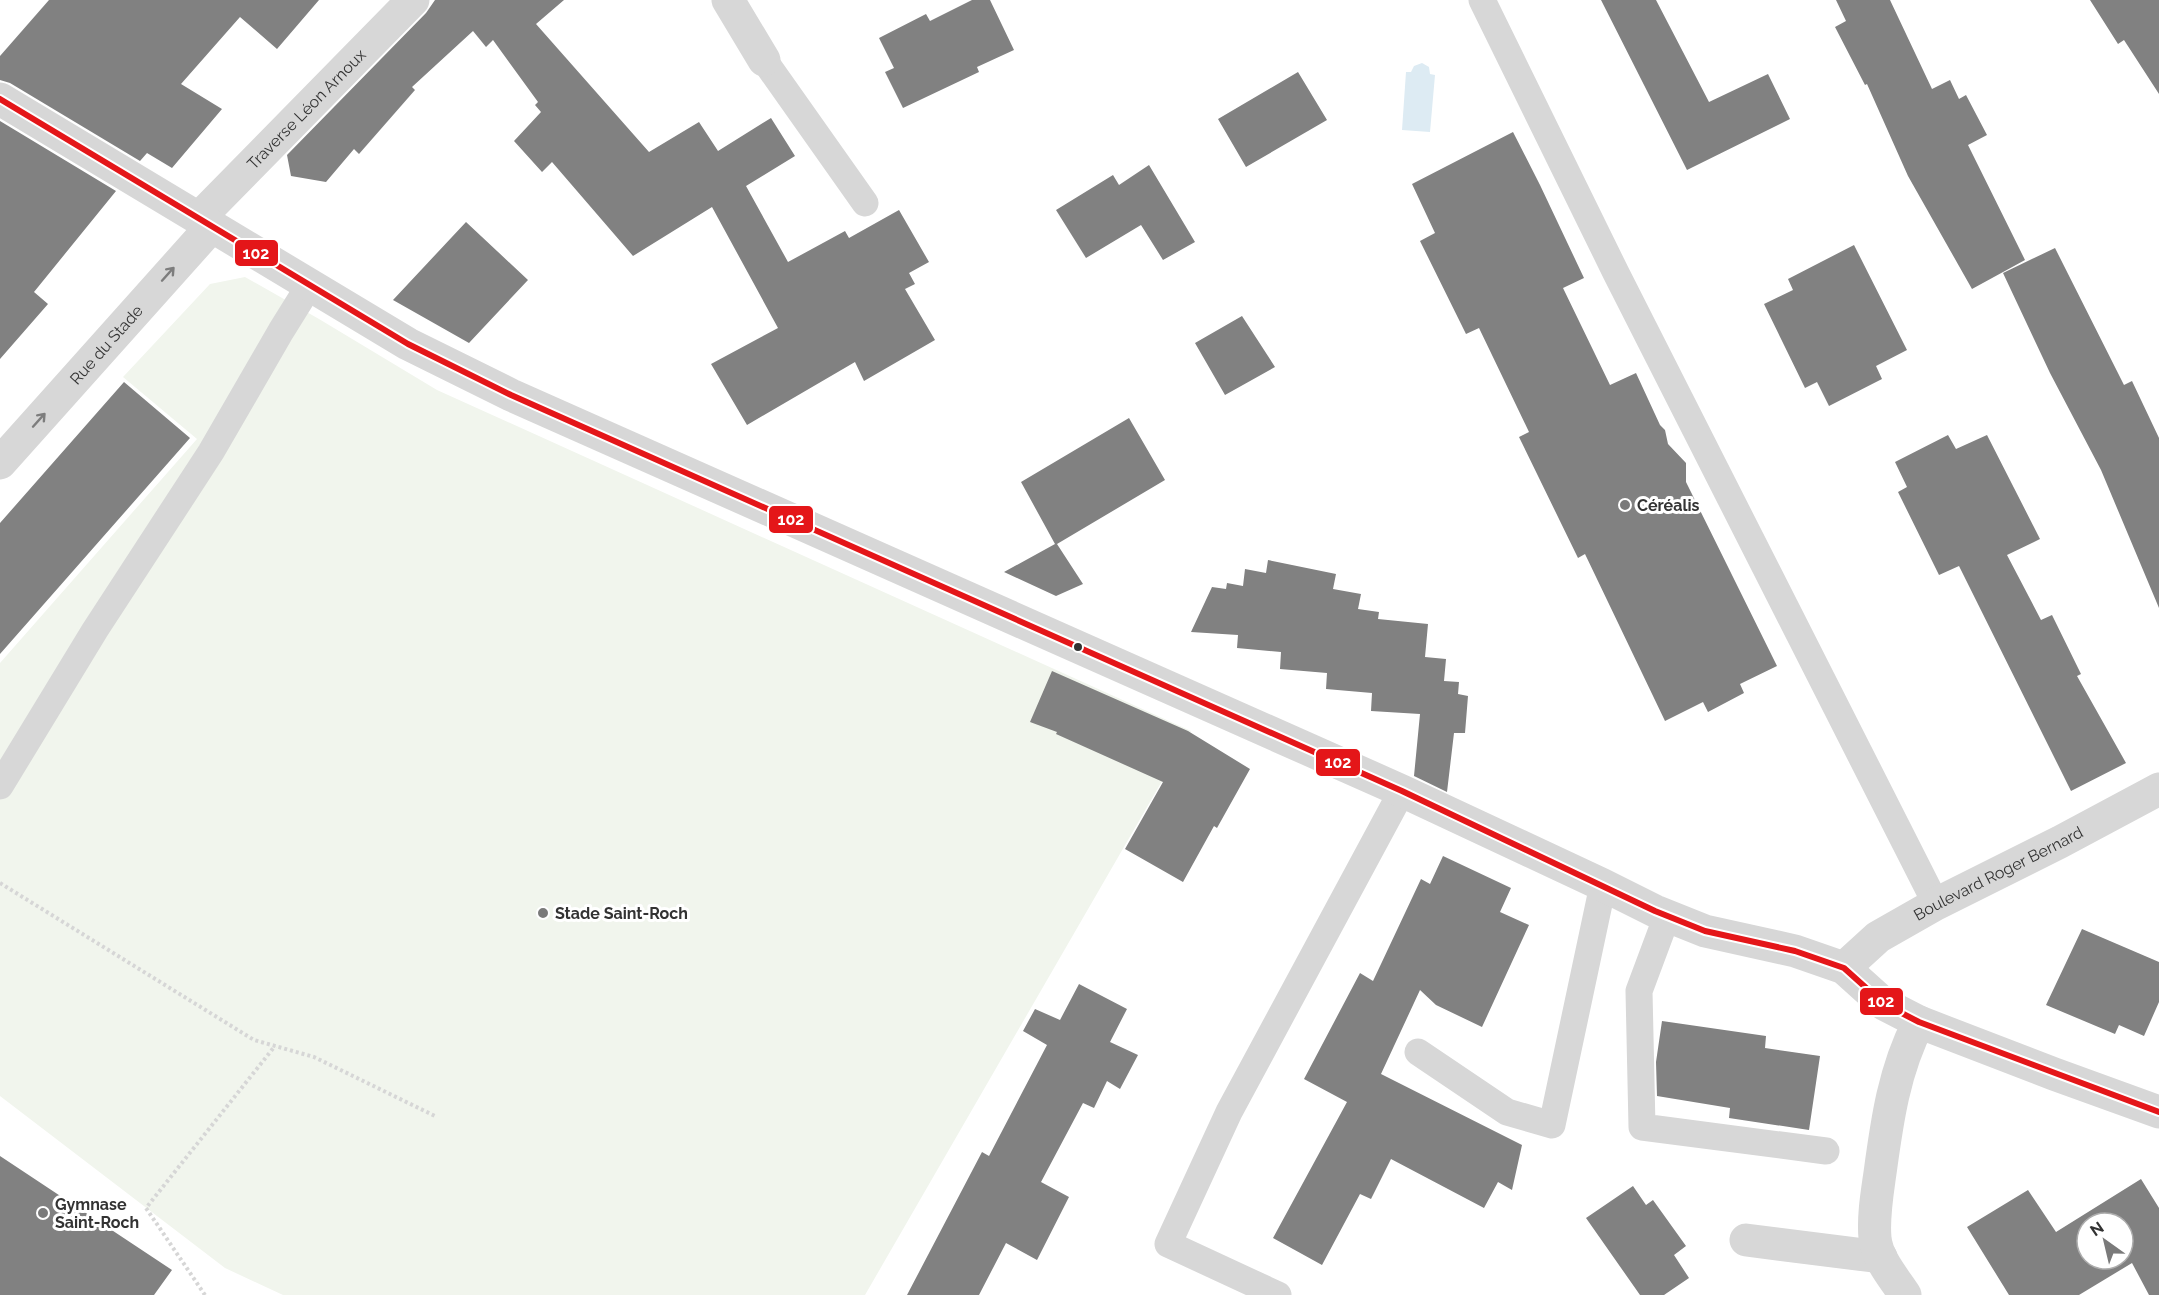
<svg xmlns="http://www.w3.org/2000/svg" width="2159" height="1295" font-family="Raleway,sans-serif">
<rect width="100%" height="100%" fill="#fff"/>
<path fill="#f1f5ed" d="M 245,277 L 319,319 L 437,390 L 1191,731 L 865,1295 L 283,1295 L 225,1268 L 0,1096 L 0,663 L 197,439 L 123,377 L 210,284 Z"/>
<path fill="#ddebf3" d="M 1422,63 L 1429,67 L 1430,74 L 1435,75 L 1430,132 L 1402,130 L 1406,72 L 1411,72 L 1414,66 Z"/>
<path fill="#818181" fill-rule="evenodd" d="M 49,0 L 319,0 L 277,49 L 240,17 L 181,84 L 222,109 L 172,168 L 147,153 L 140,161 L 10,83 L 0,80 L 0,56 Z
M 435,0 L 564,0 L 536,24 L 649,152 L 699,122 L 718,151 L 771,118 L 795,156 L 746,186 L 788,262 L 845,231 L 849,238 L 899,210 L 929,262 L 909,273 L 915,284 L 905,289 L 935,340 L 864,381 L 855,362 L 747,425 L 711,364 L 778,328 L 712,207 L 633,256 L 552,162 L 542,172 L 514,141 L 541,112 L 535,105 L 538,102 L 493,40 L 486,47 L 473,31 L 412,87 L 415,90 L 359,154 L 354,149 L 326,182 L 291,176 L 287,155 L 426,13 Z
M 972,0 L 990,0 L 1014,50 L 977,67 L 979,72 L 903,108 L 885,72 L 894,68 L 879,38 L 926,14 L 930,21 Z
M 1601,0 L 1656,0 L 1709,102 L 1768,74 L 1790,119 L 1687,170 Z
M 1836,0 L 1890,0 L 1932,89 L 1950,80 L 1959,99 L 1966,95 L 1987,135 L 1968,145 L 2025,260 L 1972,289 L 1908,176 L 1867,84 L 1865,85 L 1835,27 L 1846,21 Z
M 2090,0 L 2159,0 L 2159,94 L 2124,40 L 2118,44 Z
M 1298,72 L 1327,120 L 1246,167 L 1218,119 Z
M 0,121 L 116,191 L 34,292 L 48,304 L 0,359 Z
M 1513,132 L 1540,185 L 1584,278 L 1563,288 L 1610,385 L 1636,373 L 1660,425 L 1665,430 L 1668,444 L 1686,463 L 1686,482 L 1777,666 L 1740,684 L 1744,693 L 1708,712 L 1703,702 L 1665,721 L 1585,554 L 1578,558 L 1519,437 L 1529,432 L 1479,328 L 1466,334 L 1420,241 L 1435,233 L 1412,184 Z
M 1149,165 L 1195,242 L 1163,260 L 1141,225 L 1086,258 L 1056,210 L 1113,175 L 1119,185 Z
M 466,222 L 528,280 L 469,343 L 393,300 Z
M 1854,245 L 1907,350 L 1876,366 L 1882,379 L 1829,406 L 1817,382 L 1805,388 L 1764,304 L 1793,290 L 1788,279 Z
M 2055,248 L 2124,385 L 2132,381 L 2159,438 L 2159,608 L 2101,470 L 2050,373 L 2003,273 Z
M 1242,316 L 1275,367 L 1225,395 L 1195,343 Z
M 124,382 L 190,438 L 0,654 L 0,523 Z
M 1129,418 L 1165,480 L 1057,544 L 1083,584 L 1056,596 L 1004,572 L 1055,544 L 1021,482 Z
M 1948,435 L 1956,449 L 1987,435 L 2040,539 L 2007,555 L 2041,620 L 2052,615 L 2081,674 L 2077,676 L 2126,763 L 2071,791 L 1959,566 L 1939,575 L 1898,492 L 1907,487 L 1895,462 Z
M 1268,560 L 1336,574 L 1333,589 L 1361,594 L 1358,609 L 1379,612 L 1378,619 L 1428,624 L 1425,657 L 1446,659 L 1444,681 L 1459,682 L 1458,694 L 1468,696 L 1465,733 L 1454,733 L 1447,792 L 1414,776 L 1420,714 L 1371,711 L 1372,693 L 1326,689 L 1327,673 L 1280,669 L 1281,652 L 1237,648 L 1238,635 L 1191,632 L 1212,587 L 1226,589 L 1227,583 L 1243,586 L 1245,569 L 1266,573 Z
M 1052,671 L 1188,731 L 1250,769 L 1217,828 L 1214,826 L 1183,882 L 1125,849 L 1163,782 L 1056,734 L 1057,732 L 1030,722 Z
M 1443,856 L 1511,888 L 1500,912 L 1529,925 L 1482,1027 L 1436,1005 L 1420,990 L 1381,1074 L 1522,1145 L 1512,1190 L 1498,1182 L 1484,1208 L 1391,1159 L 1371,1199 L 1360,1194 L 1322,1265 L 1273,1238 L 1347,1102 L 1304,1079 L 1360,973 L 1373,981 L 1421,879 L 1430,884 Z
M 2082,929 L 2159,962 L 2159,1002 L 2144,1036 L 2119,1025 L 2115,1034 L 2046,1005 Z
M 1079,984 L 1127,1009 L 1110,1042 L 1138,1055 L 1120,1089 L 1107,1081 L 1094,1108 L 1083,1103 L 1041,1182 L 1069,1197 L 1037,1260 L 1006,1243 L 979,1295 L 907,1295 L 982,1152 L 989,1156 L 1047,1045 L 1023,1031 L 1035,1009 L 1060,1020 Z
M 1662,1021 L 1766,1036 L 1765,1048 L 1820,1056 L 1809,1130 L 1729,1118 L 1730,1108 L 1657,1096 L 1656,1062 Z
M 0,1156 L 172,1270 L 154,1295 L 0,1295 Z
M 2141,1179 L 2159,1208 L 2159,1295 L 2149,1295 L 2132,1263 L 2079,1295 L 2009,1295 L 1967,1227 L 2028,1190 L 2056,1232 ZM 2087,1223 L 2123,1223 L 2123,1259 L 2087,1259 Z
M 1633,1186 L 1646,1205 L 1653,1200 L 1686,1246 L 1674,1255 L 1689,1278 L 1664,1295 L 1640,1295 L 1586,1218 Z"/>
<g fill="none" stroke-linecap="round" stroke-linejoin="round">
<path stroke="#d6d6d6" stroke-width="4" stroke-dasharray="3 3" stroke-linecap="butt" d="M 0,883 L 254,1040 L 314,1057 L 435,1116
M 205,1295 L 146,1208 L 275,1046"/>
<path stroke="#d7d7d7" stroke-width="27" d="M 1482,0 L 1616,273 L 1936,904
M 764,60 L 865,203
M 0,786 L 95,630 L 211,452 L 281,331 L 309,286
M 1667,916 L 1639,991 L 1642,1127 L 1826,1151
M 1418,1052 L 1507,1112 L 1552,1125 L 1603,885
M 1278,1295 L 1168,1244 L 1229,1112 L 1402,791"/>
<g stroke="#d7d7d7" stroke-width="33">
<path d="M 728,0 L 764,60"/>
<path d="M 0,99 L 408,344 L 511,395 L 1402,791 L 1603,885 L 1655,911 L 1705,931 L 1795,951 L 1844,968 L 1884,1004 L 1919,1022 L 2054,1074 L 2159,1112"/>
<path id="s1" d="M 199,218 L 413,0"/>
<path id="s2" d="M 0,463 L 212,226"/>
<path id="s3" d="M 1844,968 L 1878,937 L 1936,904 L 2060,842 L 2159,789"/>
<path d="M 1746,1240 L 1881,1257"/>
<path d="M 1905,1295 C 1894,1278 1877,1259 1875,1238 C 1873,1217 1877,1194 1880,1173 C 1887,1121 1894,1070 1919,1022"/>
</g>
<g stroke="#fff" stroke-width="10">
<path id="bus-1" d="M 0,99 L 408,344 L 511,395 L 1402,791 L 1655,911 L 1705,931 L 1795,951 L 1844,968 L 1884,1004 L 1919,1022 L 2159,1112"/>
</g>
<use href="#bus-1" stroke="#e41619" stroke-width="6"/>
</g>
<defs><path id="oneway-shaft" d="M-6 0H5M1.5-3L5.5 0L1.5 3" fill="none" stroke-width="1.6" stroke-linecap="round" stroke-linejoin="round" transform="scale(1.5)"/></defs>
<g stroke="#7d7d7d">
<use href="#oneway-shaft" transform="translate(168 274) rotate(-48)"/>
<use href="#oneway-shaft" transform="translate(39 420) rotate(-48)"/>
</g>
<g fill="#7a7a7a" stroke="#fff" stroke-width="2">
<circle cx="1625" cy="505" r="6"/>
<circle cx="543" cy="913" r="6"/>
<circle cx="43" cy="1213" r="6"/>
</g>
<circle fill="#333" stroke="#fff" stroke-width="2" cx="1078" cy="647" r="5"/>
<g text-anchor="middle" stroke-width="6" stroke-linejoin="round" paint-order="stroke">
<g font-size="16" fill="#333" stroke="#fff">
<text dy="6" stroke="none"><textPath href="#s1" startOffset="153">Traverse Léon Arnoux</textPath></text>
<text dy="6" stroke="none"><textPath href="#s2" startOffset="159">Rue du Stade</textPath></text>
<text dy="6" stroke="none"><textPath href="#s3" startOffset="182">Boulevard Roger Bernard</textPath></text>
</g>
<g font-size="16" font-weight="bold" fill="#333" stroke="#fff" text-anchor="start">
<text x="1637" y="511">Céréalis</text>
<text x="555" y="919">Stade Saint-Roch</text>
<text x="55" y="1210">Gymnase<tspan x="55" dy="18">Saint-Roch</tspan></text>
</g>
</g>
<g stroke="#fff" stroke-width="2">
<rect x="234" y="239" width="45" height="28" rx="6" fill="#e41619"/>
<rect x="768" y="505" width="46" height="29" rx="6" fill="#e41619"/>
<rect x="1315" y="748" width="46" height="29" rx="6" fill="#e41619"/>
<rect x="1859" y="987" width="45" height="29" rx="6" fill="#e41619"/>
</g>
<g font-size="16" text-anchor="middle" font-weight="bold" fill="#fff">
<text x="256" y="259">102</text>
<text x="791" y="525">102</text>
<text x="1338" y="768">102</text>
<text x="1881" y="1007">102</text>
</g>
<g transform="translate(2105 1241) rotate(326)"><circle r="28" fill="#ffffff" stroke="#adadad" stroke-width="1.5"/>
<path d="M0-4.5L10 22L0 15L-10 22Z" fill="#7a7a7a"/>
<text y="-9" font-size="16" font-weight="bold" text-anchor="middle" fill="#333333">N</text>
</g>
</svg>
